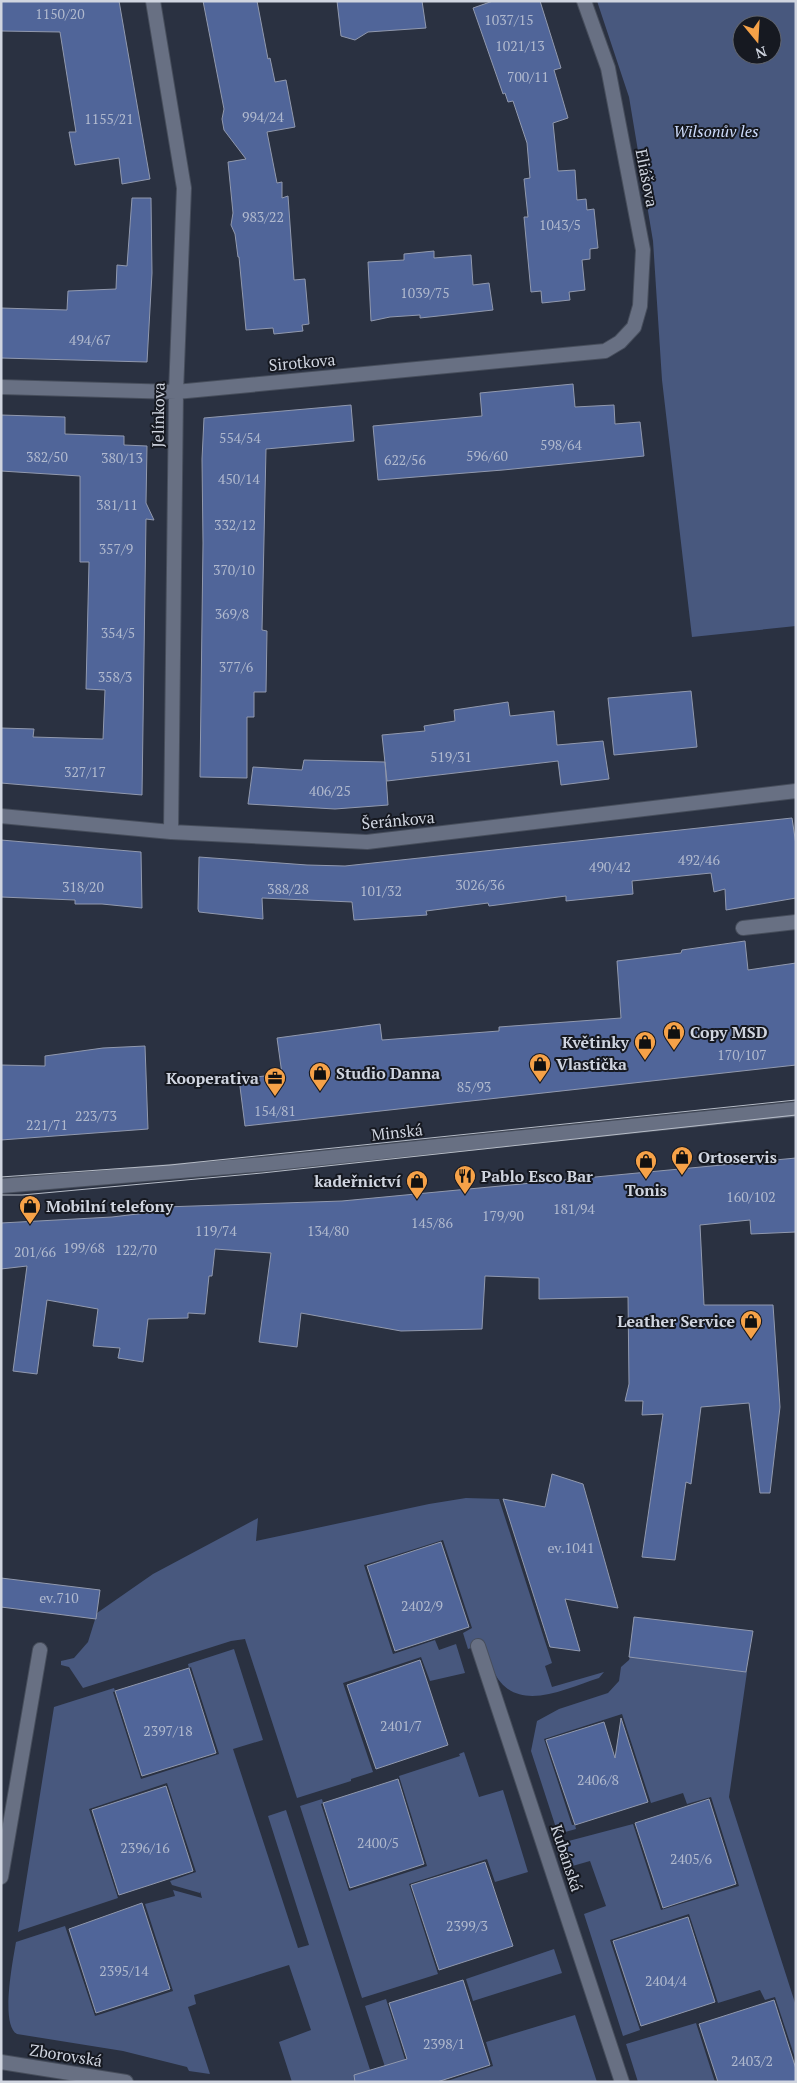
<svg xmlns="http://www.w3.org/2000/svg" width="797" height="2083" font-family="'PT Serif',serif">
<rect width="100%" height="100%" fill="#2a3141"/>
<path fill="#48587e" fill-rule="evenodd" d="M 597,1 L 796,1 L 796,626 L 692,637 L 662,380 L 653,241 L 629,97 ZM 742,25 L 772,25 L 772,55 L 742,55 Z
M 466,1498 L 499,1499 L 552,1663 L 545,1666 L 552,1687 L 604,1672 L 599,1678 C 564,1689 514,1716 493,1670 C 489,1662 487,1652 484,1644 L 468,1649 L 463,1633 L 472,1628 L 443,1540 L 364,1565 L 393,1654 L 435,1640 L 439,1650 L 456,1644 L 465,1673 L 430,1681 L 421,1657 L 343,1683 L 373,1772 L 351,1779 L 351,1781 L 297,1798 L 245,1639 L 231,1641 L 83,1688 L 69,1667 L 61,1665 L 61,1661 L 74,1658 L 88,1642 L 97,1613 L 153,1574 L 258,1518 L 256,1541 L 429,1504 Z
M 234,1649 L 263,1740 L 233,1749 L 298,1948 L 309,1945 L 268,1816 L 286,1810 L 374,2082 L 292,2082 L 279,2042 L 311,2030 L 289,1965 L 194,1995 L 196,2004 L 188,2007 L 210,2074 L 189,2071 L 187,2067 L 123,2051 L 17,2034 C 0,2025 13,1960 16,1942 L 65,1926 L 95,2016 L 173,1991 L 145,1904 L 175,1896 L 173,1890 L 202,1898 L 200,1891 L 200,1893 L 172,1885 L 170,1881 L 196,1872 L 167,1783 L 89,1809 L 118,1898 L 22,1930 L 18,1932 L 54,1707 L 114,1688 L 115,1691 L 113,1692 L 141,1779 L 219,1754 L 191,1667 L 189,1668 L 188,1664 Z
M 630,1657 L 747,1672 L 729,1797 L 796,2006 L 796,2061 L 775,1997 L 765,2000 L 760,1990 L 718,2003 L 689,1914 L 610,1940 L 640,2030 L 623,2036 L 584,1914 L 606,1906 L 590,1861 L 569,1867 L 561,1843 L 633,1824 L 661,1910 L 739,1886 L 711,1797 L 687,1804 L 683,1793 L 651,1803 L 622,1714 L 544,1739 L 572,1825 L 575,1825 L 576,1829 L 558,1834 L 531,1751 L 537,1721 L 559,1709 L 608,1693 L 619,1681 L 621,1667 L 629,1660 Z
M 464,1752 L 479,1797 L 503,1790 L 528,1872 L 495,1882 L 487,1859 L 409,1884 L 438,1974 L 362,1998 L 300,1806 L 322,1799 L 323,1803 L 321,1804 L 349,1891 L 427,1866 L 399,1776 L 460,1756 L 459,1754 Z
M 554,1949 L 562,1973 L 473,2001 L 466,1979 Z
M 386,1999 L 412,2082 L 390,2082 L 365,2006 Z
M 575,2015 L 597,2082 L 444,2082 L 493,2066 L 486,2042 Z
M 696,2023 L 715,2082 L 638,2082 L 626,2044 Z"/>
<path fill="#506599" stroke="#9199ae" d="M 1,1 L 119,1 L 150,179 L 122,184 L 119,158 L 75,165 L 69,132 L 76,132 L 60,32 L 1,31 Z
M 203,1 L 257,1 L 268,59 L 270,58 L 275,82 L 286,80 L 295,127 L 267,132 L 277,183 L 282,182 L 282,198 L 288,196 L 294,280 L 305,279 L 309,324 L 302,325 L 303,331 L 274,334 L 273,328 L 246,330 L 239,257 L 238,257 L 235,234 L 231,225 L 233,213 L 228,162 L 246,159 L 224,130 L 222,119 L 224,109 Z
M 337,1 L 422,1 L 426,28 L 368,32 L 355,40 L 341,36 Z
M 493,1 L 540,1 L 561,68 L 554,70 L 568,118 L 553,123 L 558,171 L 575,170 L 577,200 L 586,199 L 587,210 L 594,209 L 598,248 L 590,249 L 590,259 L 582,260 L 585,290 L 569,292 L 570,300 L 542,303 L 541,291 L 531,292 L 524,217 L 528,217 L 524,179 L 530,178 L 527,143 L 513,101 L 508,102 L 505,93 L 503,94 L 473,8 Z
M 132,198 L 151,198 L 152,273 L 147,362 L 1,358 L 1,308 L 67,310 L 68,291 L 116,289 L 117,265 L 127,266 Z
M 434,251 L 434,258 L 471,255 L 473,285 L 489,283 L 493,310 L 420,318 L 420,315 L 390,317 L 371,321 L 368,262 L 404,260 L 404,254 Z
M 573,384 L 575,407 L 614,405 L 615,424 L 640,422 L 644,456 L 503,470 L 378,480 L 373,426 L 482,416 L 480,393 Z
M 351,405 L 354,441 L 266,449 L 262,630 L 267,631 L 266,692 L 254,692 L 254,717 L 247,717 L 247,778 L 200,777 L 203,543 L 202,459 L 204,418 Z
M 1,415 L 65,417 L 65,434 L 124,436 L 124,445 L 147,446 L 146,503 L 154,520 L 146,519 L 142,795 L 1,783 L 1,728 L 34,729 L 33,737 L 103,739 L 105,690 L 86,689 L 89,562 L 80,562 L 80,476 L 1,471 Z
M 691,691 L 697,747 L 614,755 L 608,698 Z
M 508,702 L 510,716 L 554,711 L 557,745 L 603,741 L 609,779 L 561,785 L 558,761 L 387,781 L 382,735 L 425,731 L 424,726 L 455,721 L 454,710 Z
M 304,760 L 385,762 L 388,805 L 335,809 L 248,804 L 253,767 L 302,770 Z
M 792,818 L 796,845 L 796,898 L 726,910 L 725,889 L 714,892 L 711,873 L 632,881 L 633,894 L 566,901 L 566,896 L 489,906 L 488,903 L 426,911 L 427,915 L 354,920 L 352,902 L 262,898 L 263,919 L 199,912 L 198,909 L 199,857 L 307,865 L 345,866 Z
M 1,840 L 141,852 L 142,908 L 102,904 L 75,904 L 75,900 L 1,897 Z
M 745,941 L 748,970 L 796,963 L 796,1065 L 245,1126 L 239,1079 L 282,1074 L 277,1038 L 380,1024 L 382,1040 L 499,1031 L 499,1027 L 621,1018 L 617,961 L 681,953 L 682,950 Z
M 145,1046 L 148,1129 L 1,1140 L 1,1065 L 45,1066 L 45,1056 L 103,1048 Z
M 796,1158 L 796,1232 L 751,1234 L 750,1220 L 700,1225 L 704,1305 L 773,1305 L 780,1407 L 770,1493 L 760,1493 L 749,1403 L 701,1407 L 691,1484 L 686,1482 L 675,1560 L 642,1557 L 663,1414 L 642,1415 L 643,1401 L 625,1401 L 629,1384 L 628,1297 L 539,1299 L 539,1278 L 485,1276 L 482,1329 L 401,1331 L 301,1313 L 297,1347 L 259,1342 L 271,1253 L 215,1249 L 212,1276 L 209,1276 L 205,1314 L 188,1313 L 188,1318 L 148,1319 L 143,1362 L 118,1358 L 120,1348 L 93,1346 L 98,1309 L 47,1300 L 37,1374 L 13,1371 L 27,1266 L 1,1269 L 1,1223 L 112,1217 L 163,1211 L 164,1207 L 342,1201 Z
M 552,1474 L 583,1484 L 618,1608 L 565,1599 L 580,1651 L 550,1647 L 503,1499 L 545,1507 Z
M 441,1542 L 469,1627 L 395,1651 L 367,1566 Z
M 1,1578 L 100,1590 L 96,1619 L 1,1607 Z
M 634,1617 L 753,1631 L 746,1672 L 629,1657 Z
M 420,1660 L 448,1745 L 376,1769 L 347,1685 Z
M 189,1668 L 216,1753 L 142,1776 L 115,1691 Z
M 621,1718 L 648,1802 L 575,1825 L 546,1740 L 604,1722 L 615,1758 Z
M 398,1779 L 424,1864 L 350,1888 L 323,1803 Z
M 166,1786 L 193,1871 L 119,1895 L 92,1810 Z
M 709,1799 L 736,1884 L 663,1908 L 635,1823 Z
M 485,1862 L 513,1946 L 439,1970 L 411,1885 Z
M 142,1903 L 170,1989 L 96,2013 L 69,1929 Z
M 688,1917 L 715,2002 L 641,2026 L 613,1941 Z
M 463,1980 L 490,2065 L 437,2082 L 355,2082 L 354,2075 L 407,2059 L 389,2003 Z
M 774,2000 L 796,2069 L 796,2082 L 718,2082 L 699,2024 Z"/>
<g fill="none" stroke-linecap="round" stroke-linejoin="round">
<g stroke="#474e5c" stroke-width="16">
<path id="minor" d="M 153,1 L 184,188 L 176,392 L 171,832
M 1,387 L 176,392 L 605,351 L 620,342 L 634,327 L 640,306 L 643,250 L 608,68 L 584,1
M 1,816 L 171,832 L 367,842 L 796,791
M 743,928 L 796,922
M 478,1646 L 622,2082
M 1,1877 L 40,1650
M 1,2062 L 126,2082"/>
</g>
<g stroke="#474e5c" stroke-width="16">
<path id="tertiary" d="M 1,1186 L 265,1164 L 796,1109"/>
</g>
<use href="#minor" stroke="#687083" stroke-width="14"/>
<use href="#tertiary" stroke="#687083" stroke-width="14"/>
<path stroke="#b6bcc7" stroke-width="1" d="M 1,1177 L 170,1165 L 796,1100
M 1,1195 L 22,1195 L 262,1173 L 796,1115"/>
</g>
<defs>
<g id="shop-pin" transform="scale(1.125)"><path d="M0 17L-7.5 6A9.5 9.5 0 1 1 7.5 6Z" fill="#f6a248" stroke="#161921"/><path d="M-5-2.5h2.3a2.7 3.5 0 0 1 5.4 0H5L5.5 6h-11ZM-1.5-2.5h3a1.5 2.3 0 0 0-3 0Z" fill="#111"/></g>
<g id="office-pin" transform="scale(1.125)"><path d="M0 17L-7.5 6A9.5 9.5 0 1 1 7.5 6Z" fill="#f6a248" stroke="#161921"/><path d="M-6-3h4V-5.5h4V-3h4V5H-6ZM-1-4.5V-3h2v-1.5ZM-6 0V1H6V0Z" fill="#111"/></g>
<g id="restaurant-pin" transform="scale(1.125)"><path d="M0 17L-7.5 6A9.5 9.5 0 1 1 7.5 6Z" fill="#f6a248" stroke="#161921"/><path d="M-5-6h1v4h1v-4h1v4h1v-4h1v5L-1.5 .5V6h-2V.5L-5-1ZM5-6V6H3V1.5H1.5Q1.5-4 5-6Z" fill="#111"/></g>
</defs>
<g fill-rule="evenodd">
<use href="#shop-pin" x="674" y="1032"/>
<use href="#shop-pin" x="645" y="1042"/>
<use href="#shop-pin" x="540" y="1064"/>
<use href="#shop-pin" x="320" y="1073"/>
<use href="#office-pin" x="275" y="1078"/>
<use href="#shop-pin" x="682" y="1157"/>
<use href="#shop-pin" x="646" y="1161"/>
<use href="#restaurant-pin" x="465" y="1176"/>
<use href="#shop-pin" x="417" y="1181"/>
<use href="#shop-pin" x="30" y="1206"/>
<use href="#shop-pin" x="751" y="1321"/>
</g>
<g text-anchor="middle" stroke-width="4" stroke-linejoin="round" paint-order="stroke">
<g font-size="14" fill="#b0b9ce">
<text x="60" y="19">1150/20</text>
<text x="509" y="25">1037/15</text>
<text x="520" y="51">1021/13</text>
<text x="528" y="82">700/11</text>
<text x="263" y="122">994/24</text>
<text x="109" y="124">1155/21</text>
<text x="263" y="222">983/22</text>
<text x="560" y="230">1043/5</text>
<text x="425" y="298">1039/75</text>
<text x="90" y="345">494/67</text>
<text x="240" y="443">554/54</text>
<text x="561" y="450">598/64</text>
<text x="487" y="461">596/60</text>
<text x="47" y="462">382/50</text>
<text x="122" y="463">380/13</text>
<text x="405" y="465">622/56</text>
<text x="239" y="484">450/14</text>
<text x="117" y="510">381/11</text>
<text x="235" y="530">332/12</text>
<text x="116" y="554">357/9</text>
<text x="234" y="575">370/10</text>
<text x="232" y="619">369/8</text>
<text x="118" y="638">354/5</text>
<text x="236" y="672">377/6</text>
<text x="115" y="682">358/3</text>
<text x="451" y="762">519/31</text>
<text x="85" y="777">327/17</text>
<text x="330" y="796">406/25</text>
<text x="699" y="865">492/46</text>
<text x="610" y="872">490/42</text>
<text x="480" y="890">3026/36</text>
<text x="83" y="892">318/20</text>
<text x="288" y="894">388/28</text>
<text x="381" y="896">101/32</text>
<text x="742" y="1060">170/107</text>
<text x="474" y="1092">85/93</text>
<text x="275" y="1116">154/81</text>
<text x="96" y="1121">223/73</text>
<text x="47" y="1130">221/71</text>
<text x="751" y="1202">160/102</text>
<text x="574" y="1214">181/94</text>
<text x="503" y="1221">179/90</text>
<text x="432" y="1228">145/86</text>
<text x="216" y="1236">119/74</text>
<text x="328" y="1236">134/80</text>
<text x="84" y="1253">199/68</text>
<text x="136" y="1255">122/70</text>
<text x="35" y="1257">201/66</text>
<text x="571" y="1553">ev.1041</text>
<text x="59" y="1603">ev.710</text>
<text x="422" y="1611">2402/9</text>
<text x="401" y="1731">2401/7</text>
<text x="168" y="1736">2397/18</text>
<text x="598" y="1785">2406/8</text>
<text x="378" y="1848">2400/5</text>
<text x="145" y="1853">2396/16</text>
<text x="691" y="1864">2405/6</text>
<text x="467" y="1931">2399/3</text>
<text x="124" y="1976">2395/14</text>
<text x="666" y="1986">2404/4</text>
<text x="444" y="2049">2398/1</text>
<text x="752" y="2066">2403/2</text>
</g>
<g font-size="16" font-style="italic" fill="#cddbfb" stroke="#161921">
<text x="716" y="137">Wilsonův les</text>
</g>
<g font-size="16" fill="#d0d5e0" stroke="#161921">
<text transform="translate(647 178) rotate(79)" y="6">Eliášova</text>
<text transform="translate(302 362) rotate(-5)" y="6">Sirotkova</text>
<text transform="translate(158 415) rotate(-89)" y="6">Jelínkova</text>
<text transform="translate(398 820) rotate(-5)" y="6">Šeránkova</text>
<text transform="translate(397 1132) rotate(-6)" y="6">Minská</text>
<text transform="translate(567 1858) rotate(72)" y="6">Kubánská</text>
<text transform="translate(66 2055) rotate(9)" y="6">Zborovská</text>
</g>
<g font-size="16" font-weight="bold" fill="#d0d5e0" stroke="#161921" text-anchor="start">
<text x="690" y="1038">Copy MSD</text>
<text x="629" y="1048" text-anchor="end">Květinky</text>
<text x="556" y="1070">Vlastička</text>
<text x="336" y="1079">Studio Danna</text>
<text x="259" y="1084" text-anchor="end">Kooperativa</text>
<text x="698" y="1163">Ortoservis</text>
<text x="481" y="1182">Pablo Esco Bar</text>
<text x="401" y="1187" text-anchor="end">kadeřnictví</text>
<text x="646" y="1196" text-anchor="middle">Tonis</text>
<text x="46" y="1212">Mobilní telefony</text>
<text x="735" y="1327" text-anchor="end">Leather Service</text>
</g>
</g>
<rect width="797" height="2083" fill="none" stroke="#d0d5e0" stroke-width="5"/>
<g transform="translate(757 40) rotate(162)"><circle r="24" fill="#161921" stroke="#60646d"/>
<path d="M0-4L9 19L0 12L-9 19Z" fill="#f6a248"/>
<text y="-8" font-size="14" font-weight="bold" text-anchor="middle" fill="#d0d5e0">N</text>
</g>
</svg>
